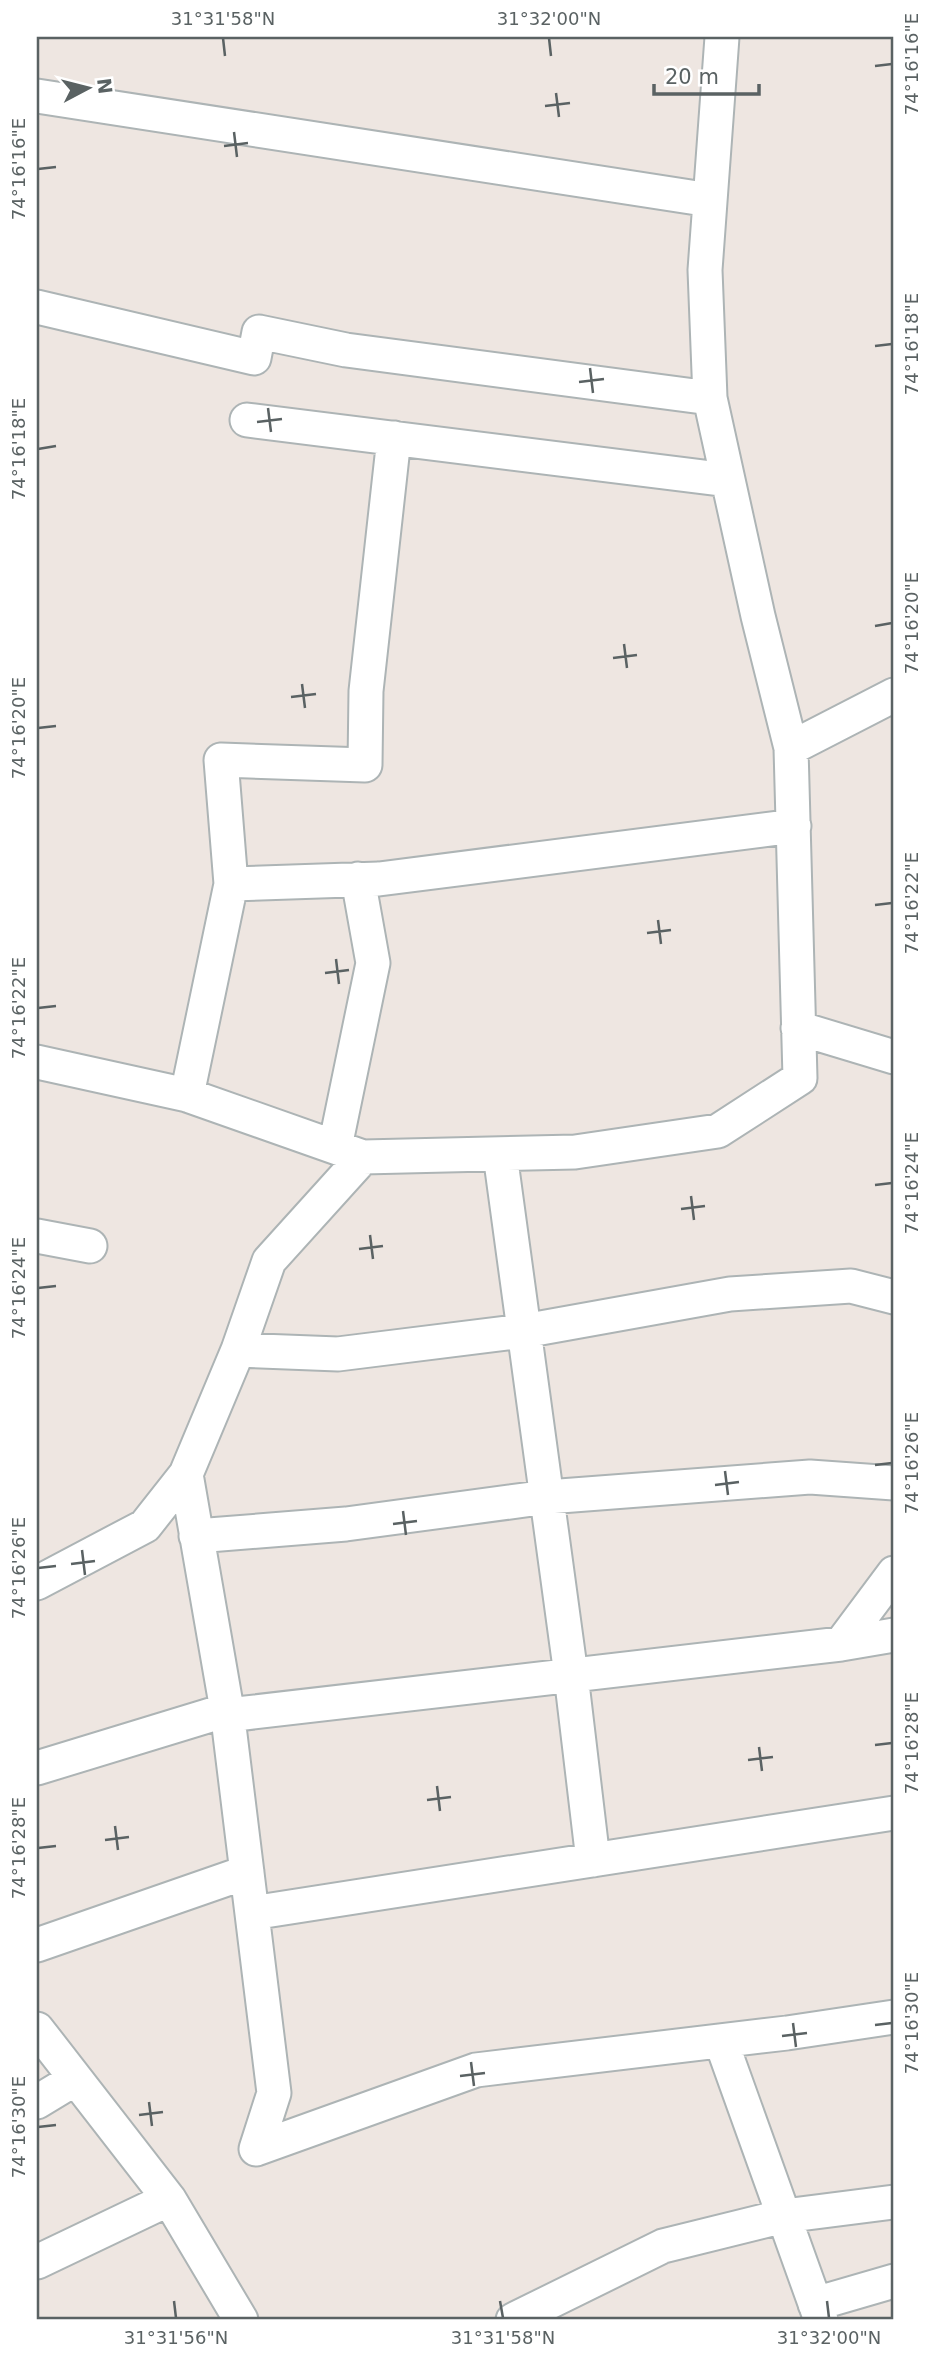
<svg xmlns="http://www.w3.org/2000/svg" width="931" height="2357" font-family="'DejaVu Sans',sans-serif">
<rect width="100%" height="100%" fill="#eee6e1"/>
<g fill="none" stroke-linecap="round" stroke-linejoin="round">
<g stroke="#adb4b5" stroke-width="37">
<path id="minor" d="M 37,96 L 710,200
M 37,307 L 254,358 L 259,332 L 346,350 L 710,398
M 247,420 L 728,480
M 791,748 L 894,695
M 231,884 L 379,879 L 794,826
M 798,1028 L 894,1057
M 37,1062 L 187,1095 L 363,1157
M 187,1095 L 231,884 L 221,760 L 365,765 L 366,691 L 394,438
M 335,1147 L 373,963 L 358,879
M 500,1154 L 571,1675 L 593,1860
M 37,1236 L 90,1246
M 238,1350 L 338,1354 L 524,1331 L 730,1294 L 851,1286 L 894,1297
M 186,1474 L 227,1710 L 274,2093 L 256,2149
M 196,1536 L 346,1524 L 547,1497 L 810,1477 L 894,1483
M 37,1583 L 145,1526 L 186,1474 L 238,1350 L 269,1261 L 363,1157 L 575,1152 L 718,1131 L 800,1078 L 791,748 L 758,616 L 710,398 L 705,270 L 722,37
M 841,1644 L 894,1573
M 228,1715 L 841,1644 L 894,1635
M 37,1768 L 227,1710
M 252,1913 L 894,1813
M 37,1945 L 247,1872
M 37,2029 L 169,2199 L 241,2320
M 721,2041 L 821,2320
M 37,2102 L 75,2079
M 256,2149 L 476,2070 L 787,2033 L 894,2017
M 37,2262 L 169,2199
M 815,2304 L 894,2281
M 513,2320 L 663,2246 L 784,2216 L 894,2202"/>
</g>
<use href="#minor" stroke="#fff" stroke-width="33"/>
</g>
<path fill="none" stroke="#5a6263" stroke-width="2.5" d="M 223,38 L 225,56M 549,38 L 551,56M 875,66 L 892,64M 556,93 L 559,117M 545,106 L 570,103M 234,132 L 237,157M 224,146 L 248,143M 38,169 L 56,167M 875,346 L 892,344M 590,368 L 593,393M 579,382 L 604,379M 268,408 L 271,432M 257,422 L 282,419M 38,449 L 56,446M 875,626 L 892,623M 624,644 L 627,668M 613,658 L 637,655M 302,684 L 305,708M 291,697 L 316,694M 38,728 L 56,726M 875,905 L 892,903M 658,920 L 661,944M 647,933 L 671,930M 336,959 L 339,984M 325,973 L 349,970M 38,1008 L 56,1006M 875,1185 L 892,1183M 691,1196 L 694,1220M 681,1209 L 705,1206M 370,1235 L 373,1259M 359,1249 L 383,1246M 38,1288 L 56,1286M 875,1465 L 892,1463M 725,1471 L 728,1495M 715,1485 L 739,1482M 403,1511 L 406,1535M 393,1524 L 417,1521M 82,1550 L 85,1575M 71,1564 L 95,1561M 38,1568 L 56,1566M 875,1745 L 892,1743M 759,1747 L 762,1771M 748,1760 L 773,1757M 437,1786 L 440,1811M 427,1800 L 451,1797M 115,1826 L 118,1850M 105,1840 L 129,1837M 38,1848 L 56,1846M 793,2023 L 796,2047M 875,2025 L 892,2023M 782,2036 L 807,2033M 471,2062 L 474,2086M 460,2076 L 485,2073M 149,2102 L 152,2126M 139,2115 L 163,2112M 38,2127 L 56,2125M 174,2301 L 176,2318M 500,2301 L 503,2318M 827,2301 L 829,2318"/>
<rect width="931" height="2357" fill="none" stroke="#ffffff" stroke-width="77"/>
<g transform="translate(88 88) rotate(83)" stroke="#ffffff" stroke-width="5" paint-order="stroke">
<path d="M0-5L12 26L0 18L-12 26Z" fill="#5a6263"/>
<text y="-10" font-size="19" font-weight="bold" text-anchor="middle" fill="#5a6263">N</text>
</g>
<path d="M654 84v10h105v-10" fill="none" stroke="#5a6263" stroke-width="3.5"/>
<text x="665" y="84" font-size="21" fill="#5a6263" stroke="#ffffff" stroke-width="5" paint-order="stroke">20 m</text>
<rect x="38" y="38" width="854" height="2280" fill="none" stroke="#5a6263" stroke-width="2.5"/>
<g font-size="18" text-anchor="middle" fill="#5a6263">
<text x="223" y="25">31°31'58"N</text>
<text x="549" y="25">31°32'00"N</text>
<text transform="translate(912 64) rotate(-90)" y="6">74°16'16"E</text>
<text transform="translate(19 169) rotate(-90)" y="6">74°16'16"E</text>
<text transform="translate(912 344) rotate(-90)" y="6">74°16'18"E</text>
<text transform="translate(19 449) rotate(-90)" y="6">74°16'18"E</text>
<text transform="translate(912 623) rotate(-90)" y="6">74°16'20"E</text>
<text transform="translate(19 728) rotate(-90)" y="6">74°16'20"E</text>
<text transform="translate(912 903) rotate(-90)" y="6">74°16'22"E</text>
<text transform="translate(19 1008) rotate(-90)" y="6">74°16'22"E</text>
<text transform="translate(912 1183) rotate(-90)" y="6">74°16'24"E</text>
<text transform="translate(19 1288) rotate(-90)" y="6">74°16'24"E</text>
<text transform="translate(912 1463) rotate(-90)" y="6">74°16'26"E</text>
<text transform="translate(19 1568) rotate(-90)" y="6">74°16'26"E</text>
<text transform="translate(912 1743) rotate(-90)" y="6">74°16'28"E</text>
<text transform="translate(19 1848) rotate(-90)" y="6">74°16'28"E</text>
<text transform="translate(912 2023) rotate(-90)" y="6">74°16'30"E</text>
<text transform="translate(19 2127) rotate(-90)" y="6">74°16'30"E</text>
<text x="176" y="2344">31°31'56"N</text>
<text x="503" y="2344">31°31'58"N</text>
<text x="829" y="2344">31°32'00"N</text>
</g>
</svg>
